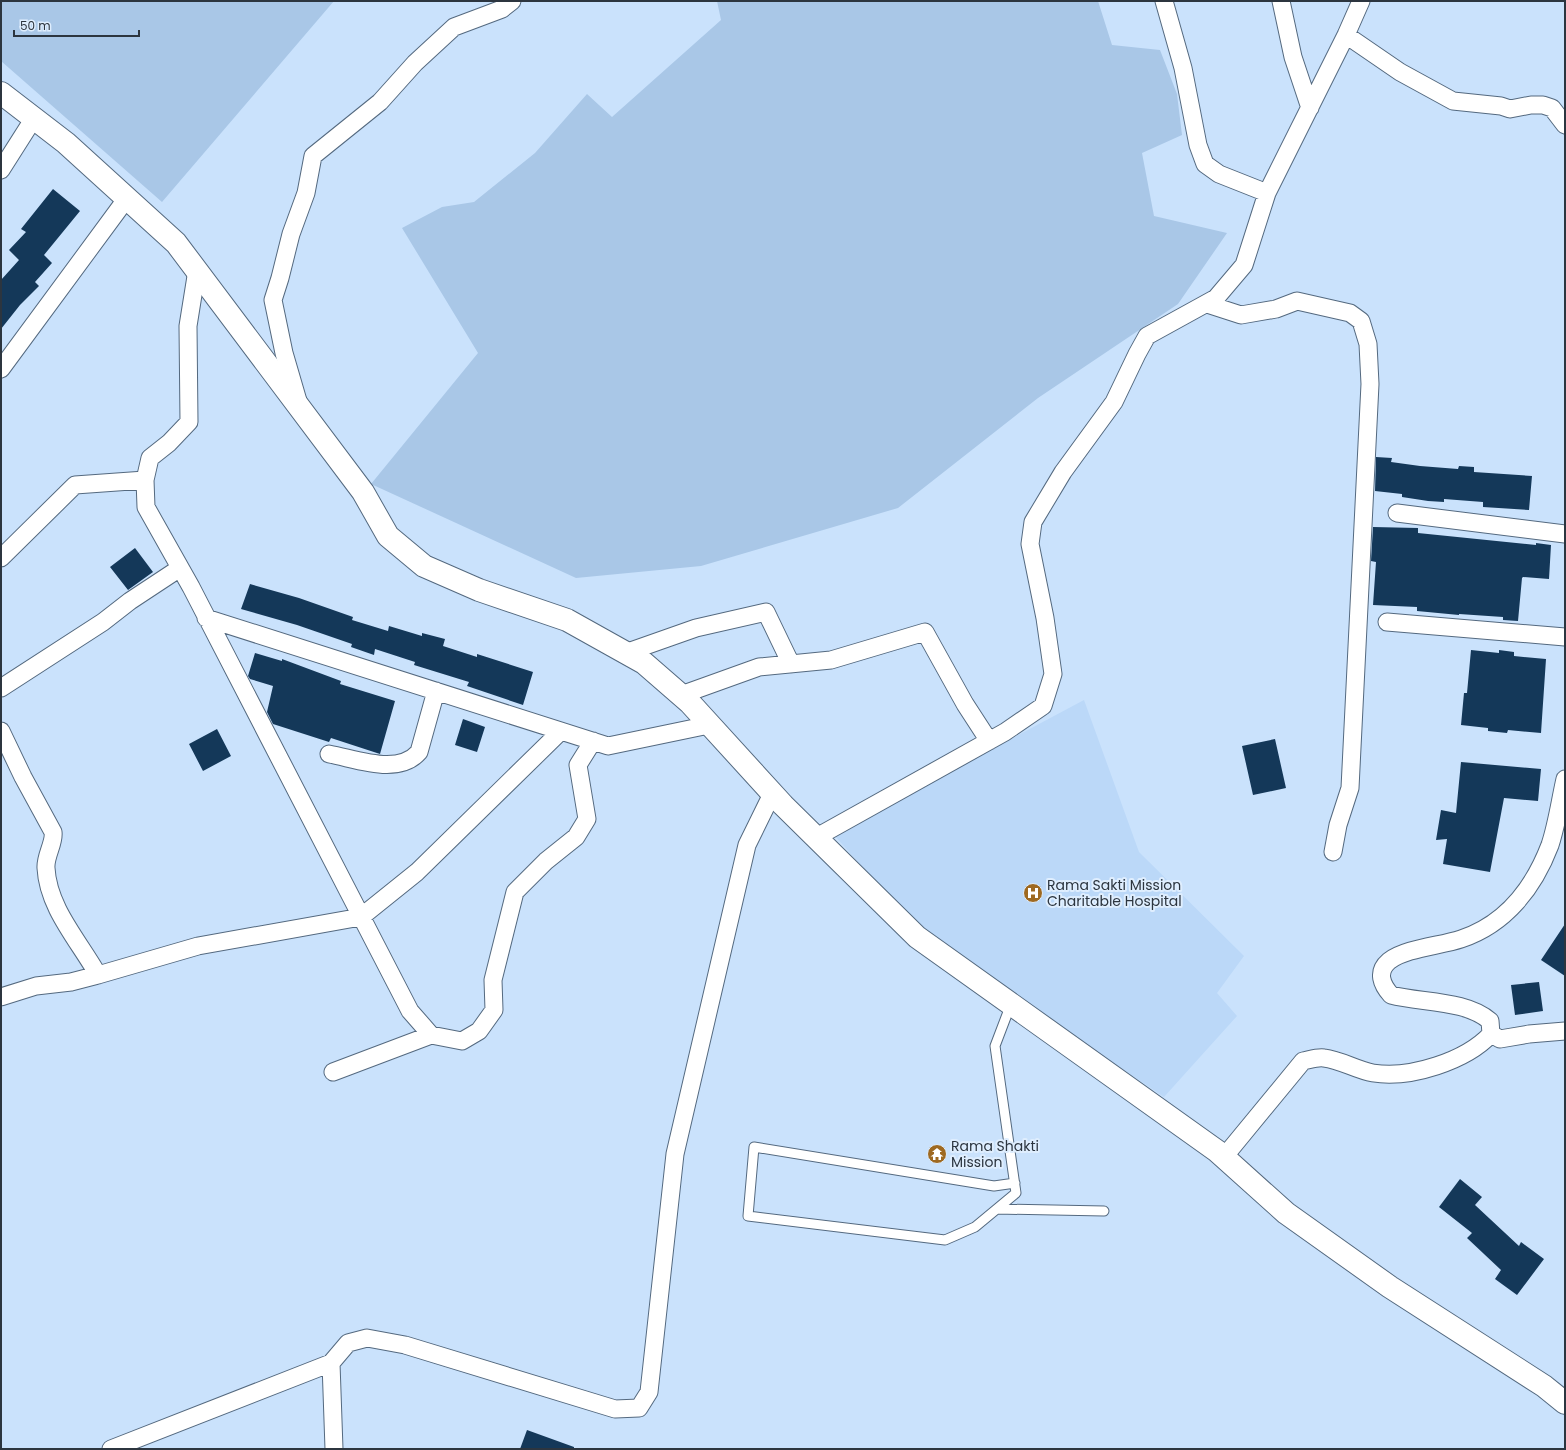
<svg xmlns="http://www.w3.org/2000/svg" width="1566" height="1450" font-family="Poppins,sans-serif">
<rect width="100%" height="100%" fill="#cae2fc"/>
<path fill="#bbd8f8" d="M 1084,700 L 1139,852 L 1244,956 L 1217,993 L 1237,1016 L 1164,1097 L 922,934 L 833,834 Z"/>
<path fill="#a9c7e7" d="M 1,1 L 334,1 L 162,202 L 1,61 Z
M 717,1 L 1098,1 L 1112,45 L 1160,50 L 1177,94 L 1182,135 L 1142,153 L 1154,216 L 1227,233 L 1178,304 L 1038,398 L 898,508 L 701,566 L 576,578 L 371,484 L 478,353 L 402,228 L 442,207 L 474,202 L 535,153 L 587,94 L 612,117 L 721,20 Z"/>
<path fill="#143859" d="M 53,189 L 80,211 L 44,255 L 52,263 L 35,282 L 39,286 L 20,305 L 1,329 L 1,280 L 19,260 L 9,250 L 26,232 L 21,229 Z
M 1376,457 L 1392,458 L 1391,462 L 1420,466 L 1458,469 L 1459,466 L 1474,467 L 1474,472 L 1532,476 L 1529,510 L 1483,507 L 1483,502 L 1444,499 L 1444,502 L 1428,501 L 1402,497 L 1402,494 L 1375,491 Z
M 1373,527 L 1418,528 L 1418,533 L 1536,545 L 1536,543 L 1551,545 L 1549,579 L 1523,577 L 1522,578 L 1518,621 L 1503,620 L 1503,617 L 1459,614 L 1459,615 L 1417,611 L 1417,607 L 1373,605 L 1376,562 L 1371,561 Z
M 135,548 L 153,572 L 128,590 L 110,567 Z
M 250,584 L 299,598 L 353,617 L 352,620 L 388,631 L 389,626 L 422,636 L 422,633 L 445,639 L 443,646 L 477,657 L 477,654 L 533,672 L 523,705 L 467,686 L 469,682 L 414,665 L 415,662 L 375,649 L 374,655 L 351,647 L 352,644 L 297,625 L 241,609 Z
M 1471,650 L 1499,653 L 1499,650 L 1514,652 L 1514,656 L 1546,659 L 1541,733 L 1508,730 L 1507,733 L 1488,731 L 1488,728 L 1461,725 L 1464,693 L 1467,693 Z
M 255,653 L 282,661 L 282,659 L 341,681 L 340,684 L 395,701 L 380,754 L 331,738 L 329,742 L 273,724 L 267,712 L 273,686 L 250,679 L 248,676 Z
M 463,719 L 485,727 L 477,752 L 455,745 Z
M 217,729 L 231,756 L 203,771 L 189,744 Z
M 1275,739 L 1286,788 L 1253,795 L 1242,746 Z
M 1461,762 L 1541,769 L 1538,801 L 1504,798 L 1490,872 L 1443,864 L 1447,839 L 1436,840 L 1441,810 L 1456,813 Z
M 1565,924 L 1565,976 L 1541,960 Z
M 1539,982 L 1543,1011 L 1515,1015 L 1511,985 Z
M 1460,1179 L 1482,1197 L 1475,1205 L 1519,1246 L 1521,1242 L 1544,1259 L 1517,1295 L 1495,1279 L 1501,1270 L 1467,1238 L 1472,1233 L 1439,1207 Z
M 527,1430 L 574,1447 L 574,1449 L 520,1449 Z"/>
<g fill="none" stroke-linecap="round" stroke-linejoin="round">
<g stroke="#54697f" stroke-width="11">
<path id="service" d="M 1011,1004 L 995,1046 L 1016,1193 L 975,1227 L 945,1240 L 748,1216 L 754,1147 L 994,1186 L 1015,1183
M 997,1209 L 1104,1211"/>
</g>
<g stroke="#54697f" stroke-width="19">
<path id="minor" d="M 1164,1 L 1183,68 L 1198,145 L 1205,164 L 1219,174 L 1267,193
M 1281,1 L 1293,57 L 1310,108
M 1346,35 L 1400,72 L 1453,101 L 1501,106 L 1510,109 L 1531,105 L 1543,105 L 1552,108 L 1565,125
M 1,170 L 34,118
M 197,270 L 188,326 L 189,422 L 169,443 L 150,458 L 145,480 L 146,507 L 191,587 L 410,1011 L 431,1035
M 1207,304 L 1241,315 L 1276,309 L 1297,301 L 1350,313 L 1361,321 L 1368,344 L 1370,384 L 1350,788 L 1338,825 L 1333,852
M 1,369 L 127,198
M 298,401 L 284,353 L 273,300 L 280,278 L 291,234 L 306,193 L 313,156 L 380,102 L 415,63 L 454,27 L 502,9 L 512,1
M 1397,513 L 1565,534
M 1,558 L 75,485 L 145,480
M 206,618 L 608,746 L 709,725
M 1387,622 L 1565,637
M 625,653 L 696,628 L 766,612 L 791,664
M 1,688 L 103,622 L 130,601 L 180,568
M 681,695 L 759,667 L 831,660 L 925,632 L 965,704 L 989,741
M 1,731 L 23,777 L 53,832 C 55,842 45,856 46,868 C 48,908 79,941 98,975
M 329,754 C 357,759 398,776 419,752 L 436,691
M 815,838 L 1005,732 L 1043,706 L 1053,674 L 1045,618 L 1030,544 L 1033,522 L 1063,472 L 1114,402 L 1137,354 L 1147,336 L 1216,298 L 1244,265 L 1267,193 L 1346,35 L 1361,1
M 1,997 L 36,986 L 71,982 L 98,975 L 198,946 L 361,917 L 417,872 L 561,731
M 1491,1034 L 1500,1039 L 1529,1034 L 1565,1031
M 333,1072 L 431,1035 L 462,1041 L 479,1031 L 494,1010 L 493,980 L 515,892 L 546,861 L 576,837 L 587,819 L 578,765 L 593,741
M 1224,1157 L 1303,1061 C 1309,1060 1317,1057 1324,1058 C 1341,1060 1356,1070 1373,1073 C 1410,1079 1466,1061 1491,1034 L 1490,1021 C 1466,1000 1422,1003 1391,995 C 1382,985 1376,972 1389,961 C 1406,948 1440,946 1461,939 C 1506,924 1534,887 1550,845 C 1557,824 1560,801 1565,779
M 111,1449 L 331,1363
M 334,1449 L 331,1363 L 348,1343 L 367,1338 L 405,1345 L 615,1409 L 639,1408 L 649,1392 L 675,1154 L 747,845 L 772,794"/>
</g>
<g stroke="#54697f" stroke-width="24">
<path id="tertiary" d="M 1,93 L 66,143 L 176,243 L 363,492 L 388,536 L 424,566 L 479,590 L 567,620 L 644,663 L 690,703 L 783,805 L 917,937 L 1217,1151 L 1286,1213 L 1390,1287 L 1544,1386 L 1565,1403"/>
</g>
<use href="#service" stroke="#fff" stroke-width="9"/>
<use href="#minor" stroke="#fff" stroke-width="17"/>
<use href="#tertiary" stroke="#fff" stroke-width="22"/>
</g>
<defs>
<g id="hospital-disc" transform="scale(1)"><circle r="9.5" fill="#9e6921" stroke="#dfeefe"/><path d="M-5-5h3v3.5h4V-5h3V5h-3V1.5h-4V5h-3Z" fill="#fff"/></g>
<g id="temple-disc" transform="scale(1)"><circle r="9.5" fill="#9e6921" stroke="#dfeefe"/><path d="M0-6L5-2H3V0L6.5 2.5H4V6H1.5V3h-3V6H-4V2.5H-6.5L-3 0V-2H-5Z" fill="#fff"/></g>
</defs>
<g fill-rule="evenodd">
<use href="#hospital-disc" x="1033" y="893"/>
<use href="#temple-disc" x="937" y="1154"/>
</g>
<g text-anchor="middle" stroke-width="4" stroke-linejoin="round" paint-order="stroke">
<g font-size="14" fill="#2c353f" stroke="#dfeefe" text-anchor="start">
<text x="1047" y="890">Rama Sakti Mission<tspan x="1047" dy="16">Charitable Hospital</tspan></text>
<text x="951" y="1151">Rama Shakti<tspan x="951" dy="16">Mission</tspan></text>
</g>
</g>
<rect width="1566" height="1450" fill="none" stroke="#2c353f" stroke-width="4"/>
<path d="M14 30v6h125v-6" fill="none" stroke="#2c353f" stroke-width="2"/>
<text x="20" y="30" font-size="12" fill="#2c353f" stroke="#dfeefe" stroke-width="3" paint-order="stroke">50 m</text>
</svg>
